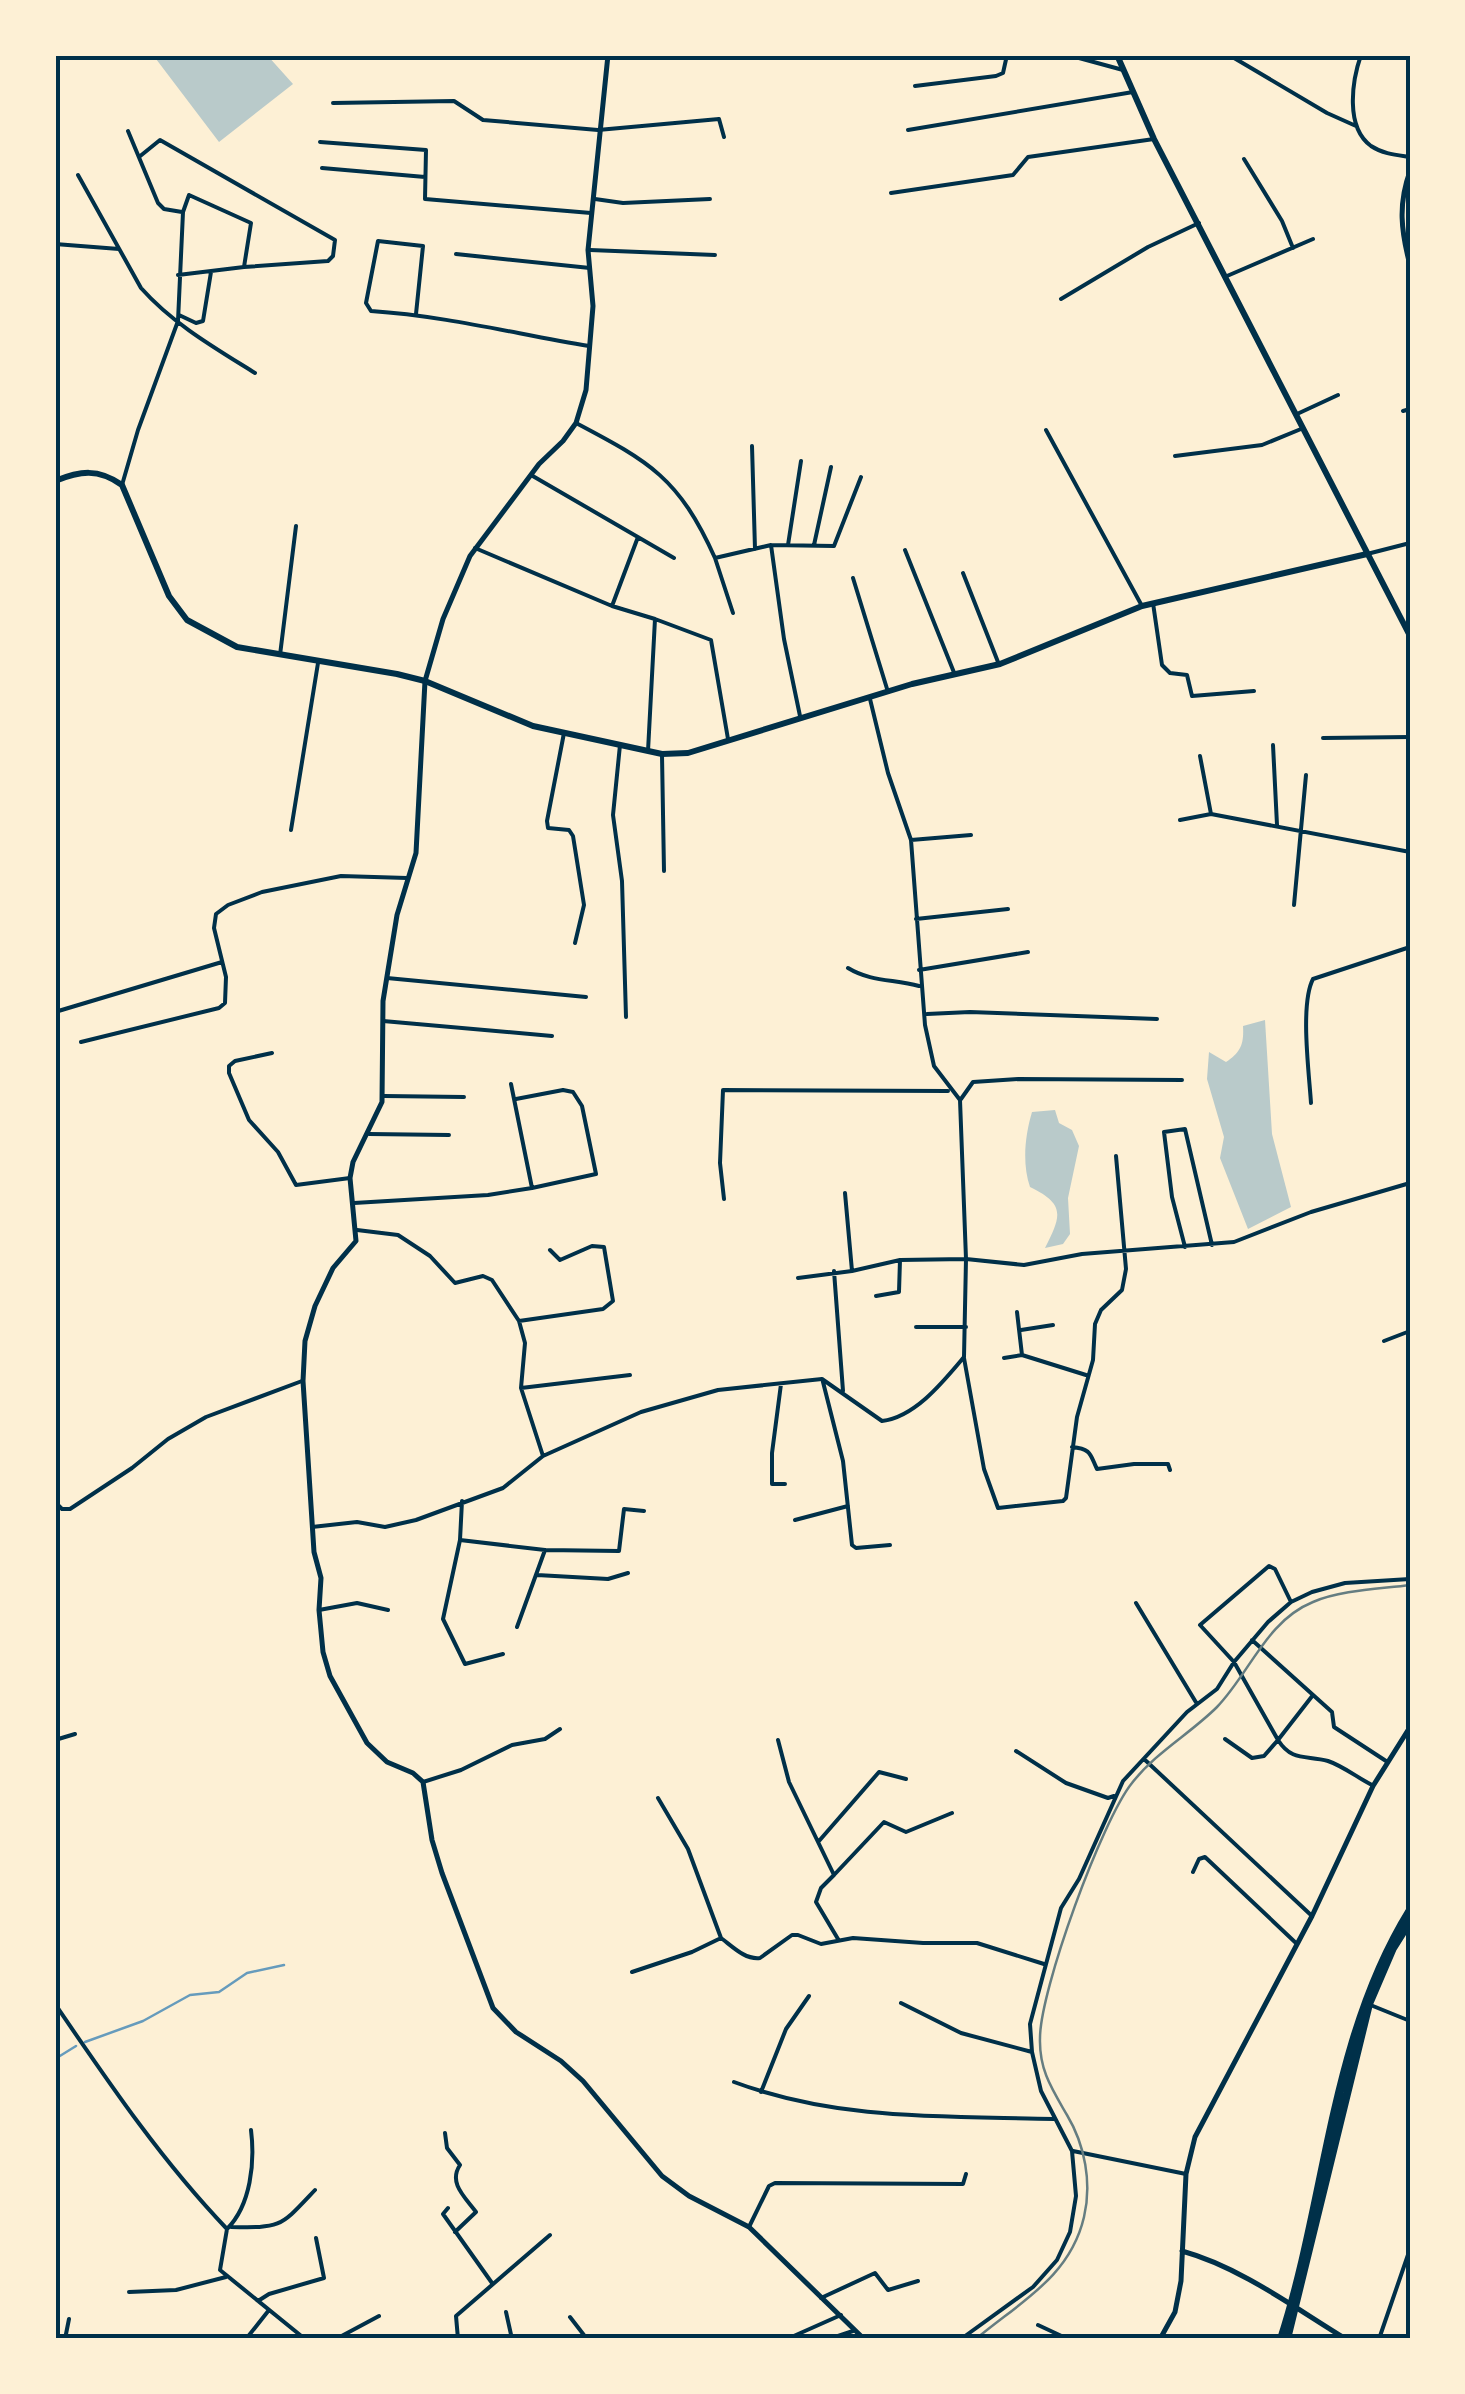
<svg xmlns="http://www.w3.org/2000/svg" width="1465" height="2394" font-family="'Archivo Narrow',sans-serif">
<rect width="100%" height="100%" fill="#fdf0d5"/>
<path fill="#b9caca" d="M 153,55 L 267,55 L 293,84 L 219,142 Z
M 1265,1020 L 1272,1134 L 1291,1207 L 1248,1229 L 1220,1158 L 1224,1137 L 1207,1079 L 1209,1052 L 1226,1062 C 1241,1052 1244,1044 1243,1026 Z
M 1055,1110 L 1059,1123 L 1072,1130 L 1079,1146 L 1068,1198 L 1070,1234 L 1063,1244 L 1045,1248 C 1062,1215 1065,1204 1030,1187 C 1022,1163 1025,1136 1032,1112 Z"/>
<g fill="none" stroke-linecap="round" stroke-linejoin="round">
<path stroke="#669bbc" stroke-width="2.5" d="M 85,2042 L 143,2021 L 190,1995 L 219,1992 L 247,1973 L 284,1965
M 55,2059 L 76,2046"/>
<path stroke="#003049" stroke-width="4" d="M 1068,55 L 1123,70
M 1229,55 L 1327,113 L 1356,126
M 1361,55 C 1352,81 1345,127 1371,146 C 1383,154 1397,155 1410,157
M 915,86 L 996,76 L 1003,73 L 1007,55
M 333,103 L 454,101 L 483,120 L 598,130 L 719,119 L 724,137
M 908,130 L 1133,92
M 128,131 L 158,203 L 164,209 L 182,212
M 320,142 L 426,150 L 425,199 L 591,213
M 139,157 L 160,140 L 335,240 L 333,256 L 328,261 L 244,267
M 1244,159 L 1282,221 L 1293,248
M 322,168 L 425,177
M 78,175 L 141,288 C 173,324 215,348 255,373
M 891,193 L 1013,175 L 1028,157 L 1154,139
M 595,199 L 623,203 L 710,199
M 55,244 L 119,249
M 590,250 L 715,255
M 456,254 L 590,268
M 1227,276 L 1313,239
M 1061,299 L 1148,247 L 1199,223
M 416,314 L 423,246 L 378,241 L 366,303 L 371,311 C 446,316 516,334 589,346
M 179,315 L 196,323 L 203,321 L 211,272
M 1403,411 L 1410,409
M 1297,414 L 1338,395
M 576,423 C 650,462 679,478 715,558 L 771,545 L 834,546 L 861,477
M 1046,430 L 1142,606
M 752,446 L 755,549
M 1175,456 L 1262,445 L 1301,429
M 531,475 L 674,558
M 122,485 L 138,430 L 178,321 L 183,212 L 189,195 L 251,223 L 244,267 L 178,275
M 771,545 L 784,639 L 800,716
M 788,545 L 801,461
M 814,545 L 831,467
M 475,548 L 612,606 L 655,619 L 648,751
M 905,550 L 955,675
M 1367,554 L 1410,543
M 715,558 L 733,613
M 963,573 L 998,662
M 853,578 L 888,692
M 1153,603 L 1162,665 L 1170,673 L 1187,675 L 1192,696 L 1254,691
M 612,606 L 638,537
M 655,619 L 711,640 L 728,739
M 280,655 L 296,526
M 564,733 L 547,821 L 548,828 L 569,830 L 573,836 L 584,905 L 575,943
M 1323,738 L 1410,737
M 620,745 L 613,815 L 622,881 L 626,1017
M 1273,745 L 1277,825
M 662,755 L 664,871
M 1200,756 L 1211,814
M 1180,820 L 1211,814 L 1410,852
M 291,830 L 318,663
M 911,840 L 971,835
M 1294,905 L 1306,775
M 916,919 L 1008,909
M 848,968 C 871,982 894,979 919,986
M 919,970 L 1028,952
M 387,978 L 586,997
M 55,1012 L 222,962
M 927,1014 L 970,1012 L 1157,1019
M 383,1021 L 552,1036
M 81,1042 L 219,1008 L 225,1003 L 226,977 L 214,928 L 216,914 L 228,905 L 262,892 L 341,876 L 407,878
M 272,1053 L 235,1061 L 229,1066 L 229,1073 L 249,1120 L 278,1152 L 296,1185 L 350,1178
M 384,1096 L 464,1097
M 516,1099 L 563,1090 L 573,1092 L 582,1106 L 596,1174 L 532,1188
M 961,1099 L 973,1082 L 1018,1079 L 1182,1080
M 1311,1103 C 1309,1072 1300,1004 1313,979 L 1410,947
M 369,1134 L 449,1135
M 845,1193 L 852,1271
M 724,1199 L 720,1163 L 723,1090 L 948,1091
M 354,1203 L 488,1195 L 532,1188 L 511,1084
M 357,1230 L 398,1235 L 430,1256 L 455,1283 L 483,1276 L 492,1280 L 519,1321 L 525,1343 L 521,1388 L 543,1456
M 1185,1247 L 1172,1197 L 1164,1132 L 1185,1129 L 1212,1245
M 834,1271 L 843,1391
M 798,1278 L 852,1271 L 900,1260 L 966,1259 L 1024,1265 L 1082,1254 L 1234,1242 L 1311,1212 L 1410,1183
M 876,1296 L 899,1292 L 900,1260
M 1017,1312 L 1022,1355
M 519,1321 L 603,1309 L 613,1301 L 604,1247 L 592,1246 L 560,1260 L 550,1250
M 916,1327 L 966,1327
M 1021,1330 L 1053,1325
M 1384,1341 L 1410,1331
M 964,1358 L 984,1469 L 998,1508 L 1063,1501 L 1066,1498 L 1077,1417 L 1093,1360 L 1095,1324 L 1101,1310 L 1122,1290 L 1126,1269 L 1116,1156
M 1004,1358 L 1022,1355 L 1086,1375
M 823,1382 L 843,1461 L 852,1545 L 856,1548 L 890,1545
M 781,1384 L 772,1453 L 772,1484 L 785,1484
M 521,1388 L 630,1375
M 1072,1447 C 1092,1449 1090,1455 1097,1469 L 1134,1464 L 1168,1464 L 1170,1470
M 462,1501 L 460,1540 L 443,1619 L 465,1664 L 503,1654
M 55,1502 L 62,1509 L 70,1509 L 132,1468 L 168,1439 L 206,1417 L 302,1381
M 795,1520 L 848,1506
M 312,1527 L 357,1522 L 385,1527 L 416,1520 L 503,1488 L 543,1456 L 641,1412 L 718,1390 L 822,1379 L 882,1421 C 915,1417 943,1382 964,1357 L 966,1259 L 960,1100 L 934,1066 L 925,1025 L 911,840 L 888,773 L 870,699
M 460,1540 L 545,1550 L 619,1551 L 624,1509 L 644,1511
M 537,1575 L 608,1579 L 628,1573
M 1136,1603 L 1197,1704
M 319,1610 L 357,1603 L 388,1610
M 517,1627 L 545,1550
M 1252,1640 L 1332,1712 L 1334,1727 L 1386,1761
M 1313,1695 L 1278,1740 C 1292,1762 1306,1755 1328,1761 C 1343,1766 1358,1778 1372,1785
M 1225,1739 L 1252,1758 L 1264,1756 L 1278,1740 L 1234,1662 L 1200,1625 L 1269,1566 L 1275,1569 L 1291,1602
M 55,1740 L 75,1734
M 778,1740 L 789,1782 L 834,1875 L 821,1888 L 816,1902 L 838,1939
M 1016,1751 L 1066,1783 L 1108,1798 L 1114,1796
M 1144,1759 L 1312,1916
M 423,1782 L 461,1770 L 512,1745 L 545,1739 L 560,1729
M 658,1798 L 688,1849 L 721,1938
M 819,1841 L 879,1772 L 906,1779
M 1193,1872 L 1199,1859 L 1205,1857 L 1297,1944
M 834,1875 L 884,1822 L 906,1832 L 952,1813
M 632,1972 L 692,1952 L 721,1938 C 732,1946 745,1960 760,1958 L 792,1935 L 798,1935 L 821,1944 L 853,1938 L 923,1943 L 977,1943 L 1044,1964
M 901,2003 L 961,2033 L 1032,2052
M 55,2004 C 109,2083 161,2160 227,2229 L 220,2270 L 305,2339
M 1368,2004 L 1410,2021
M 734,2082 C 839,2121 943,2116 1054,2119
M 761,2092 L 786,2029 L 809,1996
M 445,2133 L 447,2148 L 460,2165 C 448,2183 465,2197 476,2212 L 455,2232
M 1073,2151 L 1186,2174
M 448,2208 L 443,2214 L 492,2283
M 231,2227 C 282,2228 280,2227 315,2190
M 749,2227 L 769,2186 L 775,2183 L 963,2184 L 966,2174
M 227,2229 C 251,2205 255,2162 251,2130
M 129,2292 L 176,2290 L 226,2277
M 821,2298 L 875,2273 L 888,2290 L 918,2281
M 258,2301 L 269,2294 L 324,2278 L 316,2238
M 506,2312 L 512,2339
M 570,2317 L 587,2339
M 1038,2325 L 1068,2339
M 65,2339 L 69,2319
M 246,2339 L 269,2310
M 336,2339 L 379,2316
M 458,2339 L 456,2316 L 550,2235
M 787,2339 L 841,2315
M 829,2339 L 853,2331
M 961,2339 L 1033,2287 L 1057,2260 L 1070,2232 L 1076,2196 L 1072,2151 L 1041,2091 L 1032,2052 L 1030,2024 L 1061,1908 L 1079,1879 L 1123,1781 L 1187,1712 L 1217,1689 L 1234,1662 L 1268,1622 L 1291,1602 L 1312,1592 L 1345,1583 L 1410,1579
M 1379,2339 L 1410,2249"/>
<path stroke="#003049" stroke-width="5" d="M 608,55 L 588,250 L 593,306 L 586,390 L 576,423 L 563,441 L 539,464 L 470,556 L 443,619 L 425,681 L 416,853 L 397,915 L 383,1001 L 382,1102 L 353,1162 L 350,1178 L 356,1241 L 333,1268 L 315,1306 L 305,1341 L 303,1381 L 314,1552 L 321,1578 L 319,1610 L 323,1652 L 330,1676 L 367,1743 L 387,1762 L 413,1773 L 423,1782 L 432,1840 L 442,1873 L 493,2008 L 516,2032 L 561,2061 L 583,2081 L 662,2176 L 689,2196 L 749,2227 L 864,2339
M 1410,171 C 1398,204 1401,231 1410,265
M 1182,2251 C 1240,2267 1295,2308 1346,2339
M 1160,2339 L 1175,2312 L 1181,2281 L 1186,2174 L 1195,2137 L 1312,1916 L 1373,1786 L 1410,1727"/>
<path stroke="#003049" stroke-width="6" d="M 1117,55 L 1154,139 L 1410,636
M 55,481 C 80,471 98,468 122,485 L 169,596 L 187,620 L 237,647 L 397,674 L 425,681 L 533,726 L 662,754 L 688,753 L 912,684 L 1000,664 L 1142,606 L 1367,554"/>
<path stroke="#003049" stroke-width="8" d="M 1281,2339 C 1327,2197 1330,2039 1410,1910
M 1287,2339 L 1369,2004 L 1393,1948 L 1410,1921"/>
<path stroke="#657d81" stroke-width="2.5" d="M 976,2339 C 1020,2302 1070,2277 1084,2217 C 1092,2183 1085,2145 1067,2115 C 1052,2089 1039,2070 1040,2038 C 1040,1990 1102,1820 1132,1783 C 1156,1752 1190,1734 1217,1707 C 1250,1673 1266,1621 1313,1602 C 1341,1590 1380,1589 1410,1585"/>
</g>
<rect width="1465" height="2394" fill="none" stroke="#fdf0d5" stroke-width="115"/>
<rect x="58" y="58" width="1350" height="2278" fill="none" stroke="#003049" stroke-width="4"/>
</svg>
